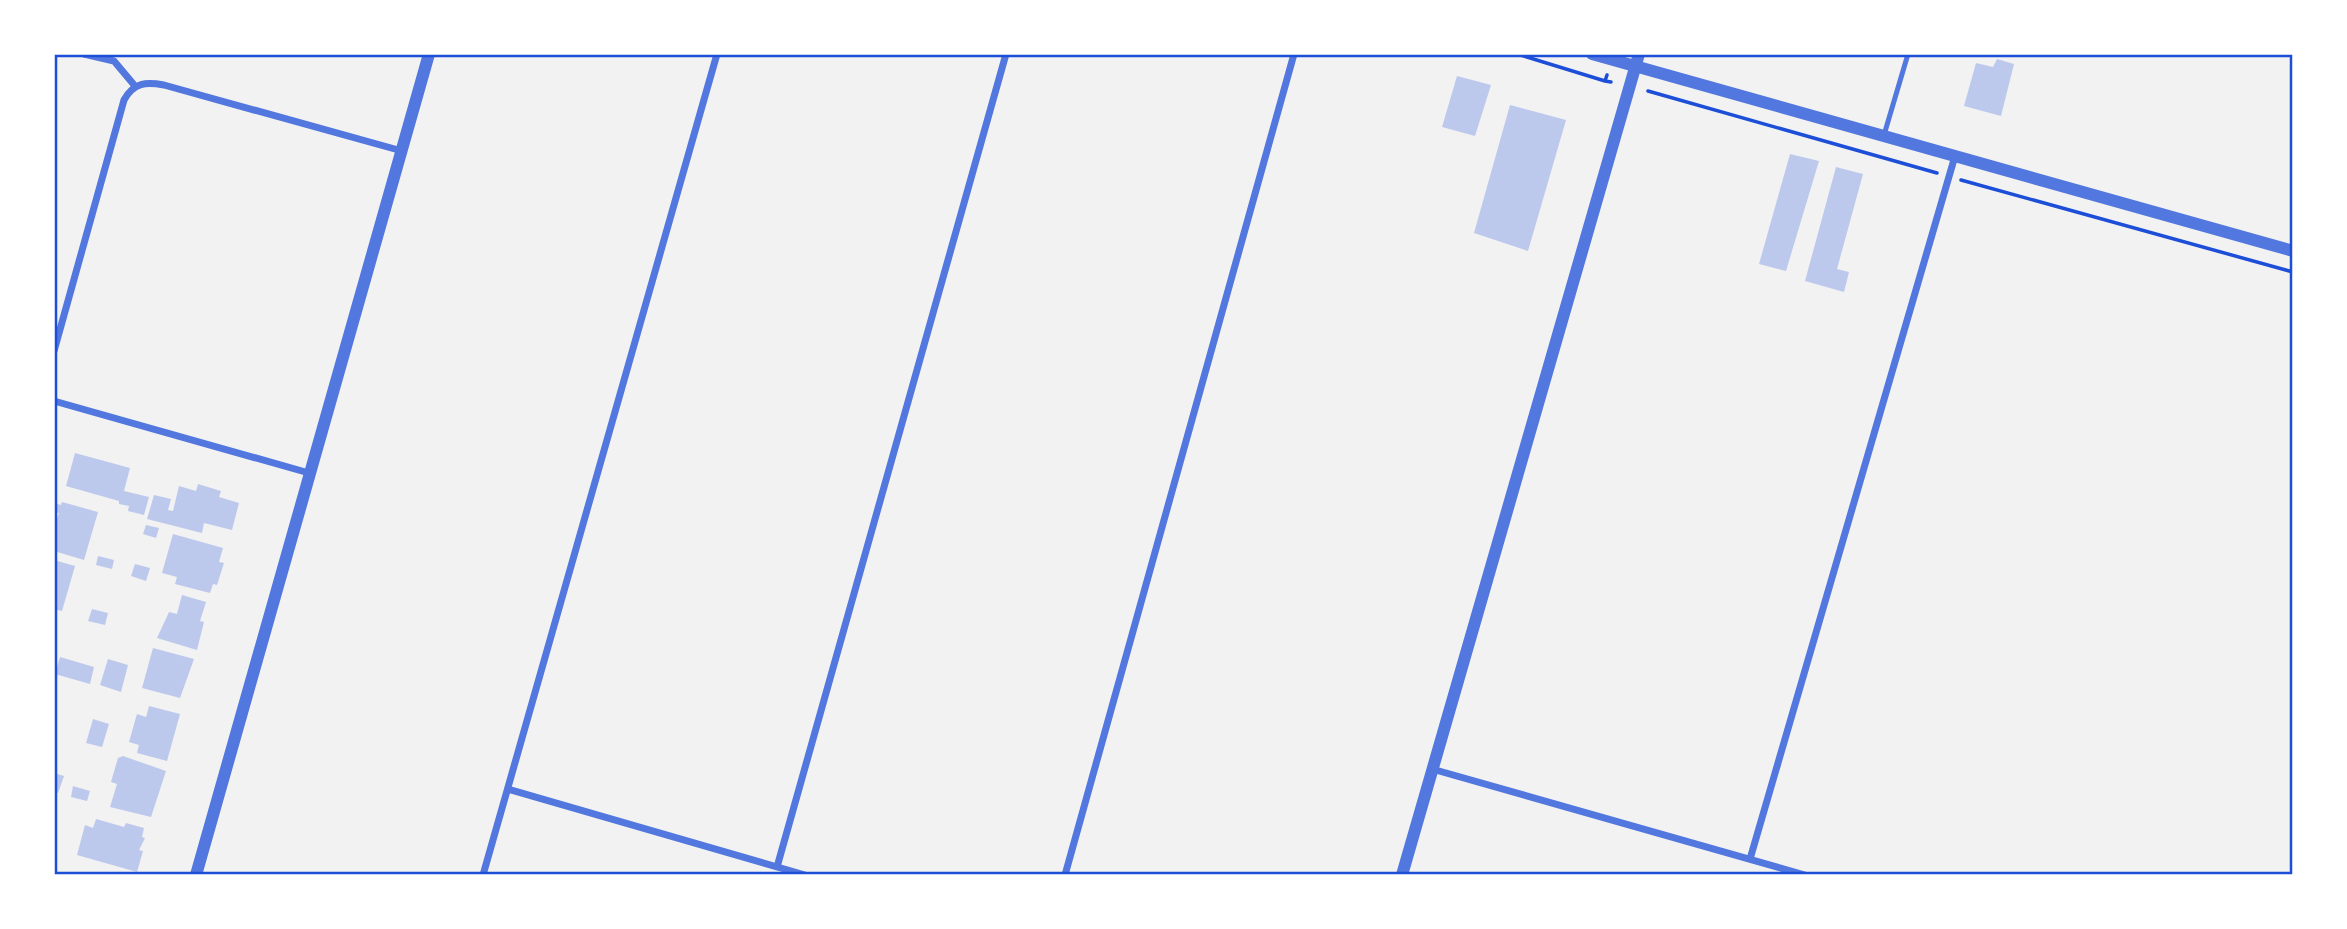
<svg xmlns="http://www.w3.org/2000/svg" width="2347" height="929" font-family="Manrope,sans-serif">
<rect width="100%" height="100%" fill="#f2f2f2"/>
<path fill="#bdc9ec" d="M 1997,59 L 2014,64 L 2001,116 L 1964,106 L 1976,63 L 1993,67 Z
M 1457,76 L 1491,85 L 1475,136 L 1442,127 Z
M 1510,105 L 1566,120 L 1528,251 L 1474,233 Z
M 1790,154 L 1819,161 L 1786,271 L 1759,264 Z
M 1836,167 L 1863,174 L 1837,269 L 1849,272 L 1844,292 L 1805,281 Z
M 75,453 L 130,468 L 124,491 L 149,497 L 144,515 L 128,511 L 129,506 L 119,504 L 119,501 L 66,486 Z
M 198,484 L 221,491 L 219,497 L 239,503 L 232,530 L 204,523 L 202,533 L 147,519 L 154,495 L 171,499 L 168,510 L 173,511 L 179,486 L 196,491 Z
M 62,502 L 98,512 L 84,560 L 54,551 L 54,527 L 59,513 L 54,512 L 54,503 L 61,505 Z
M 146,525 L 159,528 L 156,538 L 143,534 Z
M 173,534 L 223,548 L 219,562 L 224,563 L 217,585 L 213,584 L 210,593 L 175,584 L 177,577 L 162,573 Z
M 98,556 L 114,560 L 112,569 L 96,565 Z
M 54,560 L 75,566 L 62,611 L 54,609 Z
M 135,564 L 150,568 L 146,581 L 131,576 Z
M 182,595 L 206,602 L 200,621 L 204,622 L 197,650 L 157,638 L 169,612 L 177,614 Z
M 92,609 L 108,613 L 105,625 L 88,621 Z
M 153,648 L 194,659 L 180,698 L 142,688 Z
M 60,657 L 94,667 L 90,684 L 55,674 Z
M 108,659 L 128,665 L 121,692 L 100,685 Z
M 149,706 L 180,714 L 167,761 L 137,753 L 139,745 L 129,742 L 137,714 L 146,717 Z
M 93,719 L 109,724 L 102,747 L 86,743 Z
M 123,756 L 166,771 L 151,817 L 110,807 L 117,784 L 111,782 L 118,758 Z
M 54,773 L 64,776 L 58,793 L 54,792 Z
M 73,786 L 90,791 L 87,801 L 71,797 Z
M 96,819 L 124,827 L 126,823 L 144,828 L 142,837 L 145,838 L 139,850 L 143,851 L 137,872 L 77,855 L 85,825 L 93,828 Z"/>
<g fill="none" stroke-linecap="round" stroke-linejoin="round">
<path stroke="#1d4ed8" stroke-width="3.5" d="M 1517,54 L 1605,81
M 1607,75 L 1605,81 L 1611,82
M 1648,91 L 1937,173
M 1961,180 L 2293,272"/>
<path stroke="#5277de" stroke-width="5" d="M 1884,135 L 1908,54"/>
<path stroke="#5277de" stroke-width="7" d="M 84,54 L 114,61 L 135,86
M 54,351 L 124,100 C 134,82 146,82 164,85 L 402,151
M 54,401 L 309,473
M 1432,769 L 1805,875
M 508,789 L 805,875
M 1750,859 L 1955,156
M 777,867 L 1006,54
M 483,875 L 717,54
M 1065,875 L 1294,54"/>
<path stroke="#5277de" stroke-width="12" d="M 1592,54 L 2293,251
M 196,875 L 429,54
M 1402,875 L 1639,54"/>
</g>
<rect width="2347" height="929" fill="none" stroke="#ffffff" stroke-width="112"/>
<rect x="56" y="56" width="2235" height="817" fill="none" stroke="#1d4ed8" stroke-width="2.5"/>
</svg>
